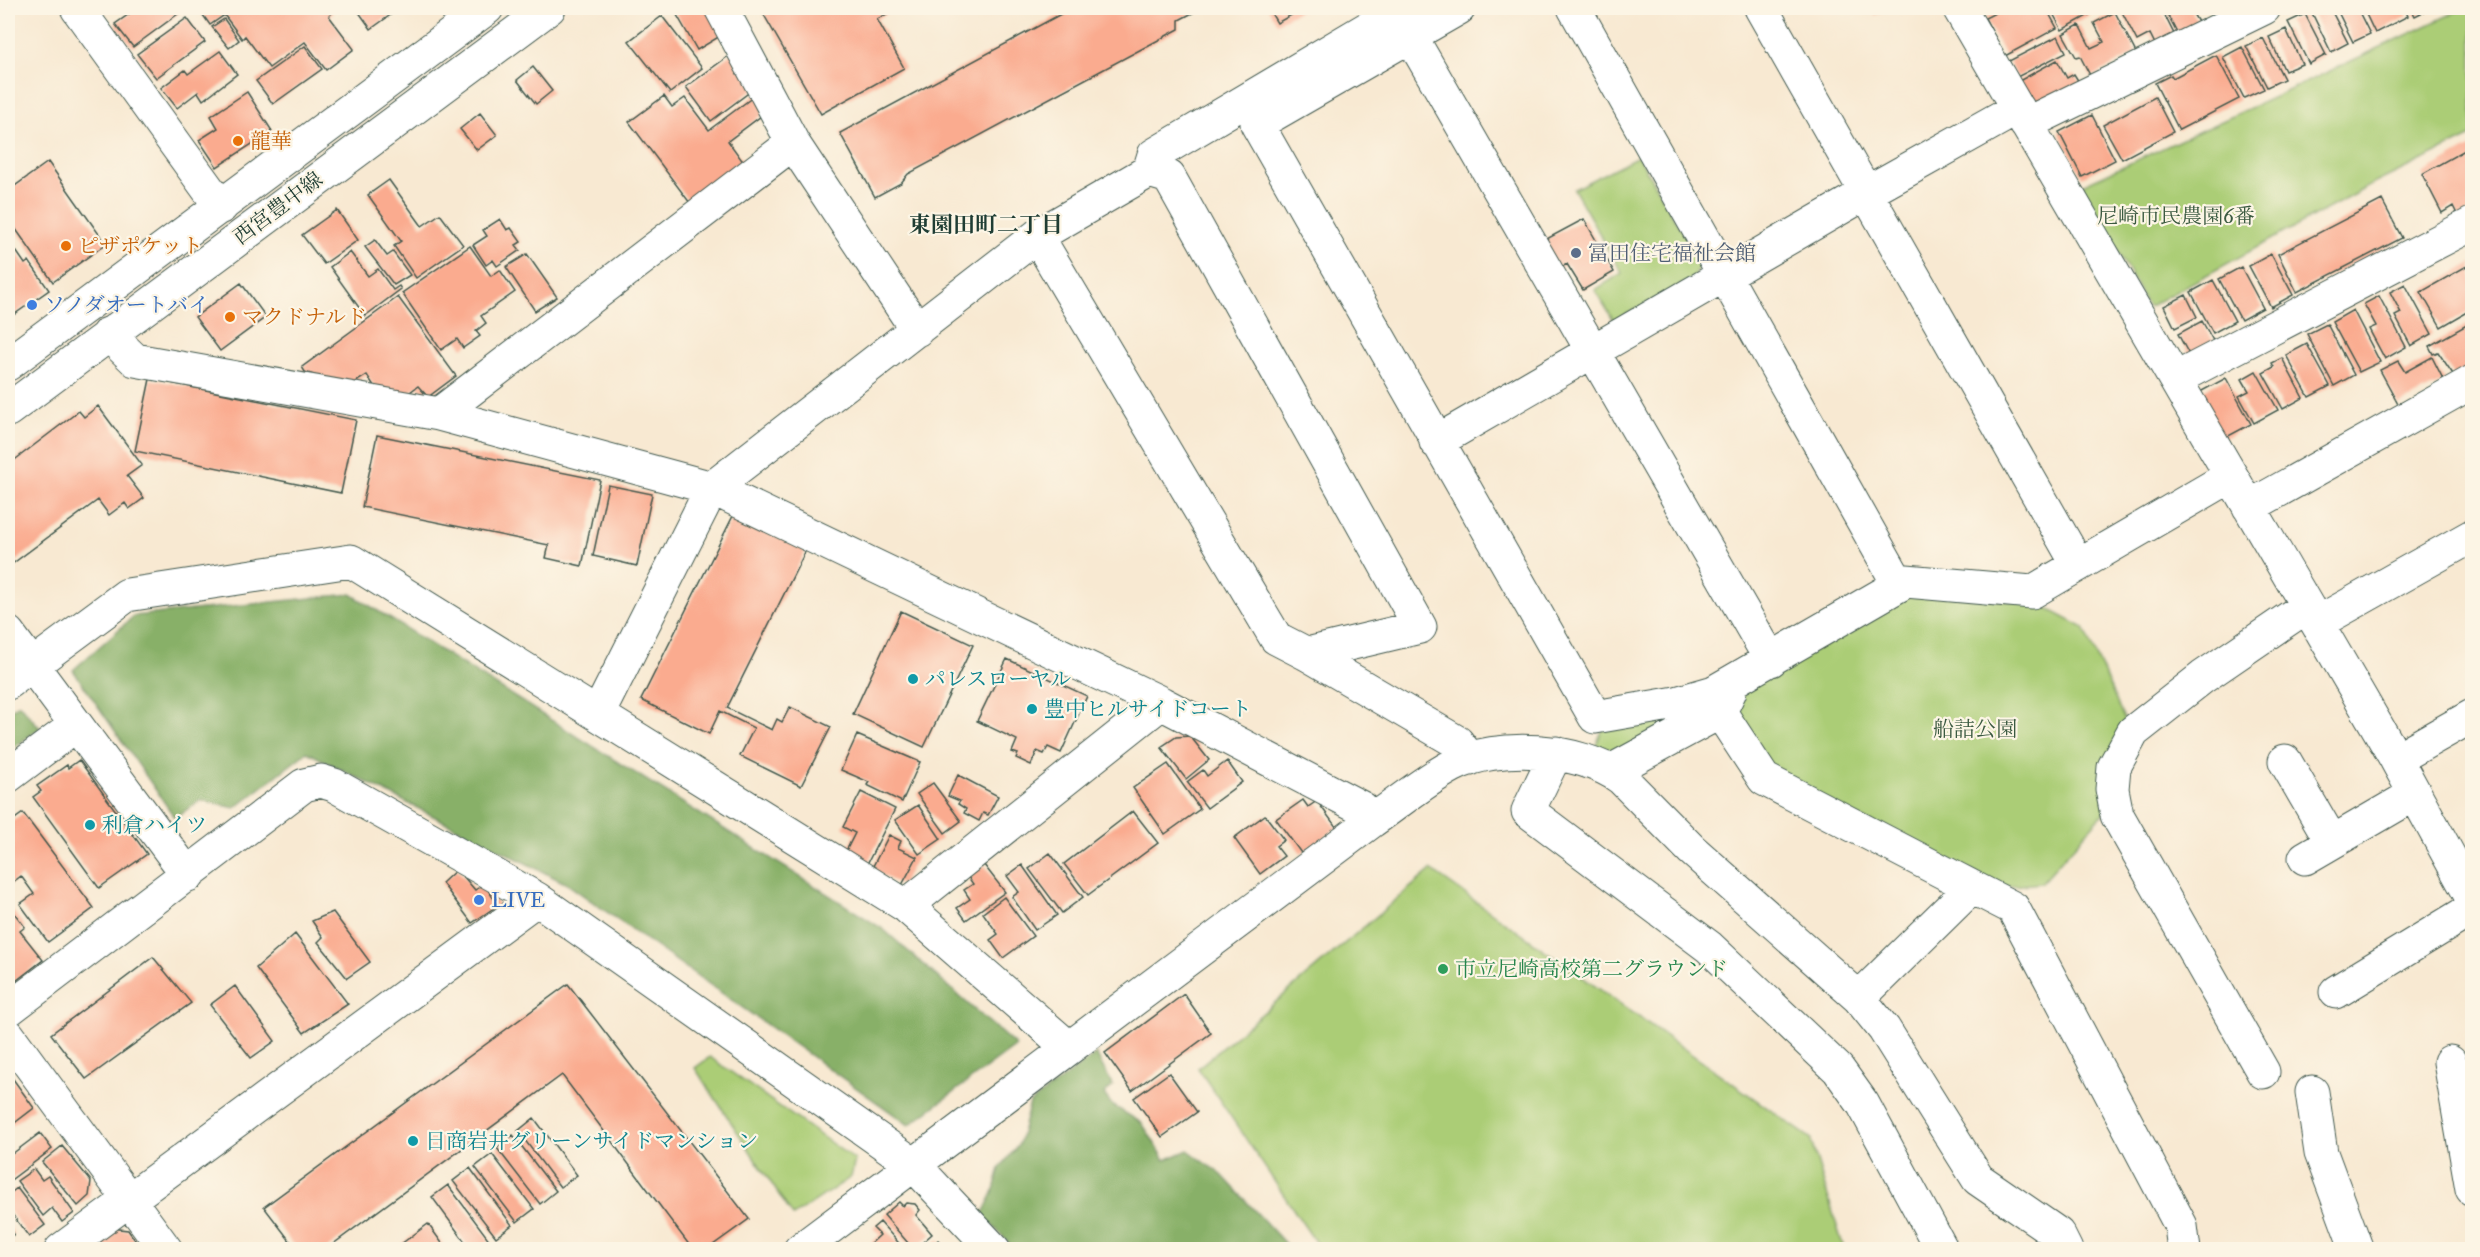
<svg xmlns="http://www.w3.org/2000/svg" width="2480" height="1257" font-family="'IM FELL Great Primer','Noto Serif JP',serif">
<rect width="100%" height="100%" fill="#fcf5e5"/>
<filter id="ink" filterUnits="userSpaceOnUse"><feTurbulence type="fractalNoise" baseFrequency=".0167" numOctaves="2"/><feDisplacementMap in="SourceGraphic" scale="12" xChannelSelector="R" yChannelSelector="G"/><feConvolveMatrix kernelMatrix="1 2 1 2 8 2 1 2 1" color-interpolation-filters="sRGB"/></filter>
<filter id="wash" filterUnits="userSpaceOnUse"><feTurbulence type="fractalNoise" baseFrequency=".008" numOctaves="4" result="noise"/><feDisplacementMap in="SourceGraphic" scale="24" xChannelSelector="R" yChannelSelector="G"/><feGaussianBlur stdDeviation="1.35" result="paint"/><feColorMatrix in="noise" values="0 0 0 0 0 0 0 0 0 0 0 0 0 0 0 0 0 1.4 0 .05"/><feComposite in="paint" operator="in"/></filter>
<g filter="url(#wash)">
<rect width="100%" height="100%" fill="#f8e9d2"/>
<path fill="#abcd76" stroke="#658555" stroke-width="1.5" d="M 2464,8 L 2472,8 L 2472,136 L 2373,184 L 2148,307 L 2082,185 L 2283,93 Z
M 1638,156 L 1701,264 L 1693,279 L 1614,321 L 1595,290 L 1622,273 L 1574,189 Z
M 1911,593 L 2037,603 L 2084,628 L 2125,721 L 2104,813 L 2041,883 L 2004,887 L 1769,774 L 1733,718 L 1739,695 Z
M 1708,702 L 1630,752 L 1592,755 L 1604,726 Z
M 1431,870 L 1810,1138 L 1844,1249 L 1320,1249 L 1198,1068 Z
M 710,1057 L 855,1160 L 851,1177 L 793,1216 L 695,1068 Z"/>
<path fill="#88b067" stroke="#54764e" stroke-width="1.5" d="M 351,594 L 883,929 L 1016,1046 L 909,1125 L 567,884 L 307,752 L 235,808 L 201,800 L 175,818 L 73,670 L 134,616 Z
M 19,704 L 40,728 L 8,752 L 8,712 Z
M 1096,1054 L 1113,1086 L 1104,1094 L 1112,1105 L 1142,1123 L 1165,1160 L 1188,1150 L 1222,1175 L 1290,1249 L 1015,1249 L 982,1215 L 993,1193 L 1000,1168 L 1019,1144 L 1030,1103 Z"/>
<g id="blocks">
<path fill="#faab8f" d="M 138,8 L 186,8 L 133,47 L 115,24 Z
M 198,8 L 217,8 L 223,16 L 210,25 Z
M 219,8 L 330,8 L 333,12 L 329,16 L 354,49 L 326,70 L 305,42 L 269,68 L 245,36 L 242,39 Z
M 356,8 L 400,8 L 371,29 Z
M 673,8 L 713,8 L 727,32 L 697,50 Z
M 760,8 L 883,8 L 887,14 L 877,19 L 904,68 L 821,114 Z
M 1072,8 L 1202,8 L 1179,20 L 1179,29 L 908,174 L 901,183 L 875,197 L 840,133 Z
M 1268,8 L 1304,8 L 1277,23 Z
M 1871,8 L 1889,8 L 1875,15 Z
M 2005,8 L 2046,8 L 2057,28 L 2005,56 L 1985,18 Z
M 2050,8 L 2085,8 L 2089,15 L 2062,30 Z
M 2092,8 L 2106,8 L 2095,14 Z
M 2126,8 L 2161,8 L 2174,34 L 2155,44 L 2150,34 L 2137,41 L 2121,10 Z
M 2164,8 L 2201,8 L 2192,12 L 2198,22 L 2177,33 Z
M 2214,8 L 2229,8 L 2217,14 Z
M 2317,8 L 2330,8 L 2348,43 L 2331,52 L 2311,11 Z
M 2336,8 L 2357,8 L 2370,34 L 2353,42 Z
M 2363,8 L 2404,8 L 2408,16 L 2375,33 Z
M 2411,8 L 2431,8 L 2415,16 Z
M 2115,12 L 2136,53 L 2091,77 L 2080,56 L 2076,57 L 2063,34 L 2079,25 L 2091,48 L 2104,42 L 2094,23 Z
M 2305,14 L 2326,55 L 2309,64 L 2288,22 Z
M 662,16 L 702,68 L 670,93 L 629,41 Z
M 187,18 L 205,42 L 156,78 L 137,54 Z
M 224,19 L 239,40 L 229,48 L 212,27 Z
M 2286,29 L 2302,64 L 2285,71 L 2269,37 Z
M 2058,36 L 2066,52 L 2017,77 L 2009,61 Z
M 2263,38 L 2284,79 L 2267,87 L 2246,46 Z
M 305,46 L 322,69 L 273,104 L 256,81 Z
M 2242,47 L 2264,89 L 2244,98 L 2223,57 Z
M 220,51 L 237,74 L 203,100 L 198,92 L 177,108 L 161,88 L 185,70 L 188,74 Z
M 734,52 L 755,88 L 711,121 L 686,87 Z
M 2216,55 L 2239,99 L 2179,130 L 2155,83 L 2171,75 L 2173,78 Z
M 2057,60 L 2067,78 L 2074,74 L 2082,87 L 2036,112 L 2019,81 Z
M 533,67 L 552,91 L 536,104 L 517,80 Z
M 247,92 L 272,131 L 217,167 L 199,140 L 218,128 L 211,116 Z
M 757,94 L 769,110 L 728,141 L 744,163 L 690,203 L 629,122 L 664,96 L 672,107 L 685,98 L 709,130 Z
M 2155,97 L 2173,132 L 2122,159 L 2103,125 Z
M 480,113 L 497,135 L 477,150 L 460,129 Z
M 2092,115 L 2115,160 L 2082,177 L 2059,132 Z
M 2472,146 L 2472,211 L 2459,218 L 2453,206 L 2442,213 L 2422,174 Z
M 48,162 L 106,244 L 53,282 L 8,218 L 8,191 Z
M 389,180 L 422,226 L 440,214 L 463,245 L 416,278 L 394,246 L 401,241 L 368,195 Z
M 2382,200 L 2402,238 L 2297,292 L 2278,254 Z
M 337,210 L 358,240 L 324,264 L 302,235 Z
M 500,219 L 507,230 L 511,228 L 521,242 L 516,245 L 520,250 L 497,266 L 493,260 L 486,265 L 473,245 L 487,236 L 483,230 Z
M 1584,219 L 1614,272 L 1583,290 L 1567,264 L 1558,269 L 1541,242 Z
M 8,239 L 25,264 L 29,261 L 49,290 L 12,316 L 8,310 L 8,276 L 14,271 L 8,261 Z
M 375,240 L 387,256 L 393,252 L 410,275 L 394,285 L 365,247 Z
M 470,246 L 491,276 L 500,270 L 515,292 L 481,316 L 486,323 L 476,331 L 480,336 L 463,348 L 457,339 L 441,350 L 402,293 Z
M 350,252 L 368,276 L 378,269 L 393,290 L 399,286 L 401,289 L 365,316 L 330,267 Z
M 527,254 L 557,297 L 535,311 L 506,267 Z
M 2271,254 L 2293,295 L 2271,307 L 2249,266 Z
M 2472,263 L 2472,309 L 2441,327 L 2421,292 Z
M 2241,267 L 2263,308 L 2241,320 L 2219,279 Z
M 2213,280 L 2235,321 L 2213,333 L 2191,292 Z
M 241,283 L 266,317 L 220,351 L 195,317 Z
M 2405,284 L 2432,334 L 2411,346 L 2395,316 L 2401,313 L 2390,292 Z
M 2186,295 L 2197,317 L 2175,328 L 2164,306 Z
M 2379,296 L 2406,347 L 2385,359 L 2369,329 L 2376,326 L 2364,304 Z
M 398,297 L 456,376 L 428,397 L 418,386 L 406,395 L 376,389 L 367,375 L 348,387 L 305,372 L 302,367 Z
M 2353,310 L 2380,362 L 2359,372 L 2332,322 Z
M 2202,321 L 2216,346 L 2192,360 L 2178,334 Z
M 2472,322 L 2472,375 L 2459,383 L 2438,352 L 2433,354 L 2429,346 Z
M 2327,324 L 2354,375 L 2334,386 L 2307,334 Z
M 2307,344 L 2330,386 L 2309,397 L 2286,355 Z
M 2432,357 L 2444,381 L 2399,405 L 2380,370 L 2398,361 L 2405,372 Z
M 2282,358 L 2303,398 L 2283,409 L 2263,373 L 2274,367 L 2272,363 Z
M 2256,371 L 2278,410 L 2254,423 L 2239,396 L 2249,391 L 2242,379 Z
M 2226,378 L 2251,424 L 2223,439 L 2198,393 Z
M 150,379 L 356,420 L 341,493 L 135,451 Z
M 98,406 L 142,465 L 127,476 L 144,498 L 129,509 L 125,503 L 109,515 L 98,500 L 8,567 L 8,465 L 79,411 L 84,417 Z
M 377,435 L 600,480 L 582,566 L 546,558 L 549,545 L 362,507 Z
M 608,485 L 652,494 L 637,566 L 593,556 Z
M 734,514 L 806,550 L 727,708 L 772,730 L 777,719 L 782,722 L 790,707 L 831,727 L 801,786 L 740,756 L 754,728 L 720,711 L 709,734 L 641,700 Z
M 901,611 L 973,645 L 924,747 L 853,714 Z
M 1007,659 L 1087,696 L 1061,753 L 1048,747 L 1044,754 L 1037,751 L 1031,765 L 1016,758 L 1018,754 L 1012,752 L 1017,740 L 977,721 Z
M 857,735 L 920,762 L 902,802 L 867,785 L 869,782 L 841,770 Z
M 1190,736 L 1209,760 L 1186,779 L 1161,747 L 1176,737 Z
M 79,760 L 147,854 L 99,888 L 33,797 L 41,791 L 37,786 L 67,765 L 68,768 Z
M 1227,761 L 1242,782 L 1207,808 L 1187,782 L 1203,770 L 1207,776 Z
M 1168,764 L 1200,809 L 1165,834 L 1133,788 Z
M 958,775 L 998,796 L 988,815 L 983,813 L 979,821 L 964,813 L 966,809 L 958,804 L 960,801 L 948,796 Z
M 933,783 L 961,821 L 945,833 L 917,794 Z
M 861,792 L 895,809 L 867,864 L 845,853 L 855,833 L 843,827 Z
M 1303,800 L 1308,807 L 1317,801 L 1337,828 L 1301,853 L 1276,819 Z
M 918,805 L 941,839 L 919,854 L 895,820 Z
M 1133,811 L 1158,843 L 1088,895 L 1064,864 Z
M 23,813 L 94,908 L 48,942 L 20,904 L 34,894 L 21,876 L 8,886 L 8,824 Z
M 1265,815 L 1284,840 L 1276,846 L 1284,856 L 1260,874 L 1234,838 Z
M 889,835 L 901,841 L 898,848 L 917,857 L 902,885 L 871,870 Z
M 1050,853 L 1083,897 L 1062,913 L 1029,869 Z
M 984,865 L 1005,892 L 966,920 L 957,908 L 970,899 L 964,890 L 973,884 L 968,877 Z
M 1022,865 L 1057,915 L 1035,930 L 1012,897 L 1019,892 L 1007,876 Z
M 457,869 L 475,890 L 484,884 L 498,905 L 472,923 L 442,883 Z
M 1004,897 L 1033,936 L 1003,958 L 990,940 L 998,934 L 983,913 Z
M 8,905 L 25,927 L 20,931 L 43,960 L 8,987 Z
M 333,912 L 370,962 L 347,978 L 318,942 L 323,937 L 312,921 Z
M 295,934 L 348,1004 L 304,1033 L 256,968 Z
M 153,957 L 191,1003 L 86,1079 L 51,1034 Z
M 568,984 L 749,1219 L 706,1250 L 693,1250 L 562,1075 L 325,1250 L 297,1250 L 264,1207 Z
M 235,986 L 275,1041 L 251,1058 L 210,1005 Z
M 1184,994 L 1211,1033 L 1132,1091 L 1105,1053 Z
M 8,1072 L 34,1108 L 8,1128 Z
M 1169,1073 L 1197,1112 L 1162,1137 L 1134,1098 Z
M 534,1118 L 577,1175 L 560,1187 L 518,1131 Z
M 40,1133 L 52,1149 L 8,1182 L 8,1157 Z
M 513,1135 L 556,1191 L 540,1204 L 497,1148 Z
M 62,1146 L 91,1181 L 89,1196 L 78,1206 L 42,1162 Z
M 492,1154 L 534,1209 L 517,1222 L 475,1167 Z
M 470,1168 L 512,1225 L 496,1237 L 453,1181 Z
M 34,1169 L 42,1180 L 48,1176 L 74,1213 L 62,1222 L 52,1208 L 43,1216 L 17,1181 Z
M 448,1185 L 490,1241 L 478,1250 L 471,1250 L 432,1197 Z
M 17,1188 L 45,1225 L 29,1237 L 8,1209 L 8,1195 Z
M 899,1202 L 903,1206 L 906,1203 L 915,1204 L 920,1210 L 916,1215 L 932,1234 L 914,1250 L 884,1215 Z
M 880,1222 L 905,1250 L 867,1250 L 866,1248 L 880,1235 L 873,1228 Z
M 428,1224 L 447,1250 L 393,1250 Z
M 8,1225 L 14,1234 L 8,1239 Z
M 110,1228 L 128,1230 L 142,1250 L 82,1250 Z
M 938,1240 L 948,1250 L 929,1250 Z"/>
</g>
</g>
<g filter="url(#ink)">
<use href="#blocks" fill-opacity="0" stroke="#40574c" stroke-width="1.5"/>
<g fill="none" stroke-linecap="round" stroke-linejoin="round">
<g stroke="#40574c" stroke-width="35">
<path id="street" d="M 77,8 L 221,207
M 721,8 L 793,143 L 917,330
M 1459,8 L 1257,124 L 1595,717 L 1676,703 L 1714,692 L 1906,581 L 2032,592 L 2231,476
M 1574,8 L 1899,585
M 1761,8 L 2078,565
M 1959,8 L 2396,759 L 2472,898
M 1400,18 L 1771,660
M 2026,124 L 2264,8
M 1149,171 L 1169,177 L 1420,627 L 1307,654
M 1037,236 L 1276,638 L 1307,654 L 1457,742 L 1470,759
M 108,334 L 135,360 L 439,414 L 712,488 L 1161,703 L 1362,808 L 1372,821
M 2175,379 L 2472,224
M 439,414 L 793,143
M 1436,442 L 1866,193 L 2018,108
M 2249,507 L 2472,382
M 2317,623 L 2472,536
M 8,633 L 188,875
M 8,683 L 127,595 L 351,561 L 906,906 L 1069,1048
M 1720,712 L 1764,779 L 1972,887
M 598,714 L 712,488 L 1037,236 L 1149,171 L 1154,155 L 1385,18 L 1392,8
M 1556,753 L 1528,811 L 1709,947 L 1838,1069 L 1863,1104 L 1942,1250
M 2396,759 L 2472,716
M 2285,761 L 2332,842
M 1611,771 L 1720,712 L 1730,691
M 8,776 L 76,725
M 2305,858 L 2415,794
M 906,906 L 1161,703
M 2336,992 L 2472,909
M 1859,998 L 1972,887 L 2013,908 L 2181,1226 L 2184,1250
M 8,1010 L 304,785 L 321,781 L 334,785 L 537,899 L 913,1164 L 994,1250
M 8,1035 L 166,1250
M 2450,1062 L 2472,1189
M 2263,1072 L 2117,815 L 2112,789 L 2114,767 L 2133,732 L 2203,677 L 2307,606
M 2312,1092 L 2321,1153 L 2357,1250
M 61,1250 L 537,899
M 800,1250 L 1372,821 C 1398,803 1424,781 1452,766 C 1498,742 1579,748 1621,778 L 1692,850 L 1859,998 L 1884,1029 L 1978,1179 L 2058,1234 L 2066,1250"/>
</g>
<g stroke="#40574c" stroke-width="35">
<path id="secondary" d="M 8,364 L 487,8
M 8,410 L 549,8"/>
</g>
<use href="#street" stroke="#fff" stroke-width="33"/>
<use href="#secondary" stroke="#fff" stroke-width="33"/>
</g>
</g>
<g fill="#e8710a" stroke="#fcf5e5" stroke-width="2">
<circle cx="238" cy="141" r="6"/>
<circle cx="66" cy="246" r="6"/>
<circle cx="230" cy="317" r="6"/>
</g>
<circle fill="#5c6f8a" stroke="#fcf5e5" stroke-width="2" cx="1576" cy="253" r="6"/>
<g fill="#3f7fe0" stroke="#fcf5e5" stroke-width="2">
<circle cx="32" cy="305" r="6"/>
<circle cx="479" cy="900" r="6"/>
</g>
<g fill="#0f9aa8" stroke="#fcf5e5" stroke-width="2">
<circle cx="913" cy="679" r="6"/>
<circle cx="1032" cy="709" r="6"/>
<circle cx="90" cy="825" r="6"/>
<circle cx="413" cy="1141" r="6"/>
</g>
<circle fill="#2e9e5b" stroke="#fcf5e5" stroke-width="2" cx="1443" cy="969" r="6"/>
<g text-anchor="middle" stroke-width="4.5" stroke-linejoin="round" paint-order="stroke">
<g font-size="21" fill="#c56008" stroke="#fcf5e5" text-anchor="start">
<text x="250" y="148">龍華</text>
<text x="78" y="253">ピザポケット</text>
<text x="242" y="324">マクドナルド</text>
</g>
<g font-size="21" fill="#1f3d34" stroke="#fcf5e5">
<text transform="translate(278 208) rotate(-37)" y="7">西宮豊中線</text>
</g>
<g font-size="21" fill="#3b5a41" stroke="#fcf5e5">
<text x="2176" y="223">尼崎市民農園6番</text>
<text x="1975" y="736">船詰公園</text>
</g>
<g font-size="21" fill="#4e5e75" stroke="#fcf5e5" text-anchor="start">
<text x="1588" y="260">冨田住宅福祉会館</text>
</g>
<g font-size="21" fill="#366cbe" stroke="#fcf5e5" text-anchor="start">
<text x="44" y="312">ソノダオートバイ</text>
<text x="491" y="907">LIVE</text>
</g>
<g font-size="21" fill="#0d838f" stroke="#fcf5e5" text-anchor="start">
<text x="925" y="686">パレスローヤル</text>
<text x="1044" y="716">豊中ヒルサイドコート</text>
<text x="102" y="832">利倉ハイツ</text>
<text x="425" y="1148">日商岩井グリーンサイドマンション</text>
</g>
<g font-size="21" fill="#27864d" stroke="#fcf5e5" text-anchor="start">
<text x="1455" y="976">市立尼崎高校第二グラウンド</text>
</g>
<g font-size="22" font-weight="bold" fill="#1f3d34" stroke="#fcf5e5">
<text x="986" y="232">東園田町二丁目</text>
</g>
</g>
<rect width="2480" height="1257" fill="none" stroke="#fcf5e5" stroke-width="30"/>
</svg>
